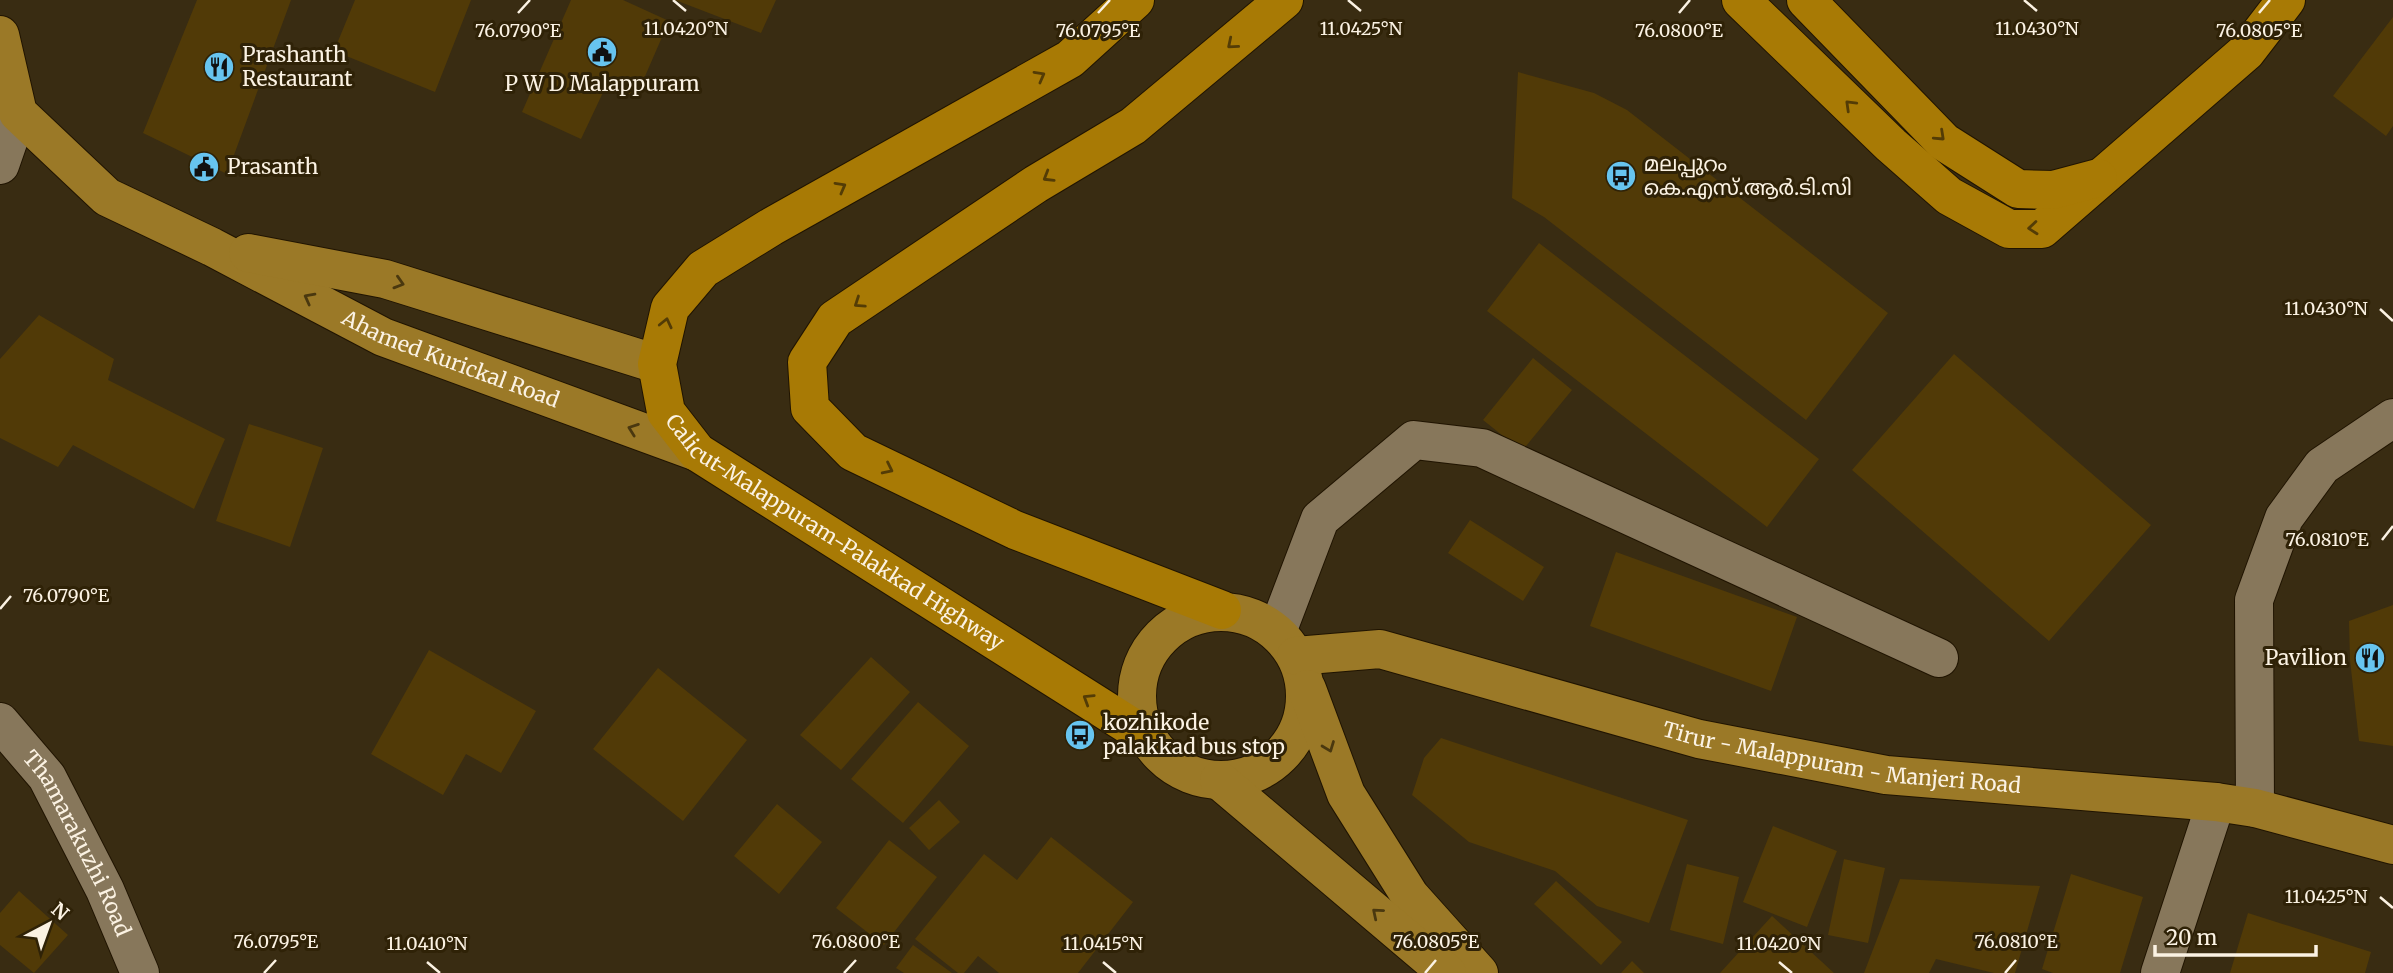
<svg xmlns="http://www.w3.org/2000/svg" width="2393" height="973" font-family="Merriweather,'Noto Sans Malayalam',serif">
<rect width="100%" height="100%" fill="#392c12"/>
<path fill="#513a07" d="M 197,0 L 291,0 L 227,174 L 143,133 Z
M 355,0 L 471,0 L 435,92 L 334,51 Z
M 571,0 L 623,0 L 669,21 L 636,97 L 607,84 L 581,139 L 522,112 Z
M 675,0 L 776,0 L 761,33 Z
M 2393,17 L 2393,126 L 2386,136 L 2333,96 Z
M 1518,72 L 1594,93 L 1627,110 L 1888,313 L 1806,420 L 1544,217 L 1512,198 Z
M 1539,243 L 1819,459 L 1767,527 L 1487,311 Z
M 39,315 L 114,359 L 108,380 L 225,439 L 194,509 L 73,445 L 58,467 L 0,438 L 0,359 Z
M 1954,354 L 2151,525 L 2049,641 L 1852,470 Z
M 1533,358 L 1572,390 L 1522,451 L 1483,420 Z
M 249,424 L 323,448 L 290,547 L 216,521 Z
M 1470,520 L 1544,567 L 1523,601 L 1448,553 Z
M 1616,552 L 1797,617 L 1771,691 L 1590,626 Z
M 2393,605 L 2393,746 L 2359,741 L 2350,660 L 2349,621 Z
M 429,650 L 536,711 L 501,773 L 466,754 L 443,795 L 371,754 Z
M 871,657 L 910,692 L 841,770 L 800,735 Z
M 658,668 L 747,740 L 683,821 L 593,749 Z
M 918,702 L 969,746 L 903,823 L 851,779 Z
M 1441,738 L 1688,820 L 1649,923 L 1597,906 L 1555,871 L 1469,842 L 1412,795 L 1424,758 Z
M 939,800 L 960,822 L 929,850 L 909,828 Z
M 777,804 L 822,842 L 779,894 L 734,856 Z
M 1773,826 L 1837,851 L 1807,927 L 1743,902 Z
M 1051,837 L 1133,902 L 1078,973 L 999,973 L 978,956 L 964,973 L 958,973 L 915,939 L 984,854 L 1017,880 Z
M 889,840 L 937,877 L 884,945 L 836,908 Z
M 1844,859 L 1885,868 L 1868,943 L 1828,935 Z
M 1687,864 L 1739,877 L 1723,944 L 1670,930 Z
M 2071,874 L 2143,897 L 2120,973 L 2053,973 L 2042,969 Z
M 1900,879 L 2040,886 L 2015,973 L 1994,973 L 1936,959 L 1929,973 L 1864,973 Z
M 1556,881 L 1622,942 L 1601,965 L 1534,904 Z
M 19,891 L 68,935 L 34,973 L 0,945 L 0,913 Z
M 2248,913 L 2371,952 L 2365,973 L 2230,973 Z
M 1772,916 L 1834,973 L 1720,973 Z
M 913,945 L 952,973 L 904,973 L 896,968 Z
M 1632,961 L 1644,973 L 1621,973 Z"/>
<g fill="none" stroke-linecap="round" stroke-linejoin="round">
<g stroke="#201400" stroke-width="40">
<g id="minor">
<path d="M 0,106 L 18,113 L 0,165"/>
<path d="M 1277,632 L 1320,519 L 1414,440 L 1482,448 L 1939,658"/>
<path id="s1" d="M 0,722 L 47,777 L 105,890 L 140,973"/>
<path d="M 2255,808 L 2254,600 L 2284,518 L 2322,466 L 2393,418"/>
<path d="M 2160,973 L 2216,802"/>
</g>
</g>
<g stroke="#201400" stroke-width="40">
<g id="major">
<path id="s2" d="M 0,35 L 18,113 L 107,197 L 212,247 L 383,337 L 697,452"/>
<path d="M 248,253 L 385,279 L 657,364"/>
<circle cx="1221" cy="696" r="84"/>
<path id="s3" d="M 1296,656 L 1380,649 L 1699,739 L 1886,775 L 2216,802 L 2255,808 L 2393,845"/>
<path d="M 1307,689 L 1346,794 L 1410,896 L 1479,973"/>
<path d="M 1219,780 L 1447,973"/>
</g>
</g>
<g stroke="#201400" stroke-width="40">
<g id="highway">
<path id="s4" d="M 1135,0 L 1070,59 L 771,227 L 703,269 L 670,308 L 657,364 L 666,412 L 697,452 L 1146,736"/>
<path d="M 1741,0 L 1891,145 L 1949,196 L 2009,229 L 2042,229 L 2246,52 L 2286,0"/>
<path d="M 1806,0 L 1944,142 L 2018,189 L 2053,190 L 2098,178"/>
<path d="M 1222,610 L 1015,530 L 853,452 L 810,408 L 807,362 L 835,319 L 1036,184 L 1133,126 L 1284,0"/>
</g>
</g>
<use href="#minor" stroke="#87775b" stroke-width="38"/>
<use href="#major" stroke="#9b7927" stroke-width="38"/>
<use href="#highway" stroke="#a87a05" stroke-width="38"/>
</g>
<defs><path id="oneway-chevron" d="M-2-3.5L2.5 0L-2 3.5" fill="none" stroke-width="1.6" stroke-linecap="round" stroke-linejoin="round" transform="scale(1.75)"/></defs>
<g stroke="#533c06">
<use href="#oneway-chevron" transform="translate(1232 44) rotate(140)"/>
<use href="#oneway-chevron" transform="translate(1040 76) rotate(-29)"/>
<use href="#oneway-chevron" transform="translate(1850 105) rotate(-136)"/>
<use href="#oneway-chevron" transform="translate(1940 136) rotate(43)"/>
<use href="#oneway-chevron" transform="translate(1048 177) rotate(149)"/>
<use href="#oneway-chevron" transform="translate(841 187) rotate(-29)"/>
<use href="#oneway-chevron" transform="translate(2033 228) rotate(175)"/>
<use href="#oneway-chevron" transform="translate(859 303) rotate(146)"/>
<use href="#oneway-chevron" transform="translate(666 323) rotate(-77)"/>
<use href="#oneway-chevron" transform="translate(888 469) rotate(26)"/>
<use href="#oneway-chevron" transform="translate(1088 699) rotate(-148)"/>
</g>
<g stroke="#4a380f">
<use href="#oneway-chevron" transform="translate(399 283) rotate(17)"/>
<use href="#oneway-chevron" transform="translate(309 298) rotate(-152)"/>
<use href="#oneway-chevron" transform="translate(633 429) rotate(-160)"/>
<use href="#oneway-chevron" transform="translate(1329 747) rotate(69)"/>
<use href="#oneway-chevron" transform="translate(1377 913) rotate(-140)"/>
</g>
<path fill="none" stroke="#fbf2e3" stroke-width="2.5" d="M 673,0 L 686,11M 1348,0 L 1361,11M 2024,0 L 2037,11M 518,13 L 530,0M 1098,13 L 1110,0M 1679,13 L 1690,0M 2259,13 L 2270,0M 2380,309 L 2393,321M 2382,540 L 2393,526M 0,609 L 11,596M 2380,897 L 2393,908M 427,962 L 440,973M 1103,962 L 1116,973M 1779,962 L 1792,973M 264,973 L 276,960M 844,973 L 856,960M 1425,973 L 1436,960M 2005,973 L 2016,960"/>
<defs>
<g id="civic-disc" transform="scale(1.575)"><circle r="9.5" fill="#67c4ef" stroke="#2f2207"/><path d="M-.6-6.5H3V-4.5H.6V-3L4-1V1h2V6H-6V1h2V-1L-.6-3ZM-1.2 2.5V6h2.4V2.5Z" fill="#111"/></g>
<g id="restaurant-disc" transform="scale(1.575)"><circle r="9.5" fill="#67c4ef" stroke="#2f2207"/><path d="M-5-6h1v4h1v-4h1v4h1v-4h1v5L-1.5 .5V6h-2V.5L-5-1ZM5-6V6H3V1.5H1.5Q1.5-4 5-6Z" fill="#111"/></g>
<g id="bus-disc" transform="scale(1.575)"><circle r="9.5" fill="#67c4ef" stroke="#2f2207"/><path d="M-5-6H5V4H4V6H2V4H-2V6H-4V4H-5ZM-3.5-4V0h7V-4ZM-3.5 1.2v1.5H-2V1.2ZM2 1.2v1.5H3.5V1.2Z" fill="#111"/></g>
</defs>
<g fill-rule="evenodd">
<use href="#civic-disc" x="602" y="52"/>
<use href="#restaurant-disc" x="219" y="67"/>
<use href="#civic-disc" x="204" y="167"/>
<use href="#bus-disc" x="1621" y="176"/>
<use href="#restaurant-disc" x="2370" y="658"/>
<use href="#bus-disc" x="1080" y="735"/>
</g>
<g text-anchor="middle" stroke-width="6" stroke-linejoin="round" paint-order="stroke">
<g font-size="21" fill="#fbf2e3" stroke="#2f2207" text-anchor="start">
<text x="242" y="62">Prashanth<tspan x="242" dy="24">Restaurant</tspan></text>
<text x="602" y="91" text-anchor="middle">P W D Malappuram</text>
<text x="1644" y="171">മലപ്പുറം<tspan x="1644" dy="24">കെ.എസ്.ആർ.ടി.സി</tspan></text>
<text x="227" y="174">Prasanth</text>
<text x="2347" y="665" text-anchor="end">Pavilion</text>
<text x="1103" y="730">kozhikode<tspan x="1103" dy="24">palakkad bus stop</tspan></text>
</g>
<g font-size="21" fill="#fbf2e3" stroke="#2f2207">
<text dy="7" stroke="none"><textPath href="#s2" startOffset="583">Ahamed Kurickal Road</textPath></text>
<text dy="7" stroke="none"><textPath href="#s4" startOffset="877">Calicut-Malappuram-Palakkad Highway</textPath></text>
<text dy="7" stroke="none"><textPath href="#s3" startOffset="560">Tirur - Malappuram - Manjeri Road</textPath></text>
<text dy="7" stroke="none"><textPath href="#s1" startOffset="145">Thamarakuzhi Road</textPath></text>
</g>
</g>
<g font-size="18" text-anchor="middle" fill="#fbf2e3" stroke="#2f2207" stroke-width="6" stroke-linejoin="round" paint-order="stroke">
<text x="686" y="35">11.0420°N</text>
<text x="1361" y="35">11.0425°N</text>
<text x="2037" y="35">11.0430°N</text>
<text x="518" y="37">76.0790°E</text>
<text x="1098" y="37">76.0795°E</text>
<text x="1679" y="37">76.0800°E</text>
<text x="2259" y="37">76.0805°E</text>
<text x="2326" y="315">11.0430°N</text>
<text x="2327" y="546">76.0810°E</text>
<text x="66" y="602">76.0790°E</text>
<text x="2326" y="903">11.0425°N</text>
<text x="276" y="948">76.0795°E</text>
<text x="856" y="948">76.0800°E</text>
<text x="1436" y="948">76.0805°E</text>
<text x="2016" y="948">76.0810°E</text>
<text x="427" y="950">11.0410°N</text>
<text x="1103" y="950">11.0415°N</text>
<text x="1779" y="950">11.0420°N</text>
</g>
<g transform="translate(49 924) rotate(41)" stroke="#2f2207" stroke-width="5" paint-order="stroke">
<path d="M0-5L12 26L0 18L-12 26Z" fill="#fbf2e3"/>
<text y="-10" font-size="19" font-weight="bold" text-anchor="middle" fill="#fbf2e3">N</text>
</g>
<path d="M2155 945v10h161v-10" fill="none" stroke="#fbf2e3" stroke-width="3.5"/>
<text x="2166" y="945" font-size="21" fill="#fbf2e3" stroke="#2f2207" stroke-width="5" paint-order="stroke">20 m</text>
</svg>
